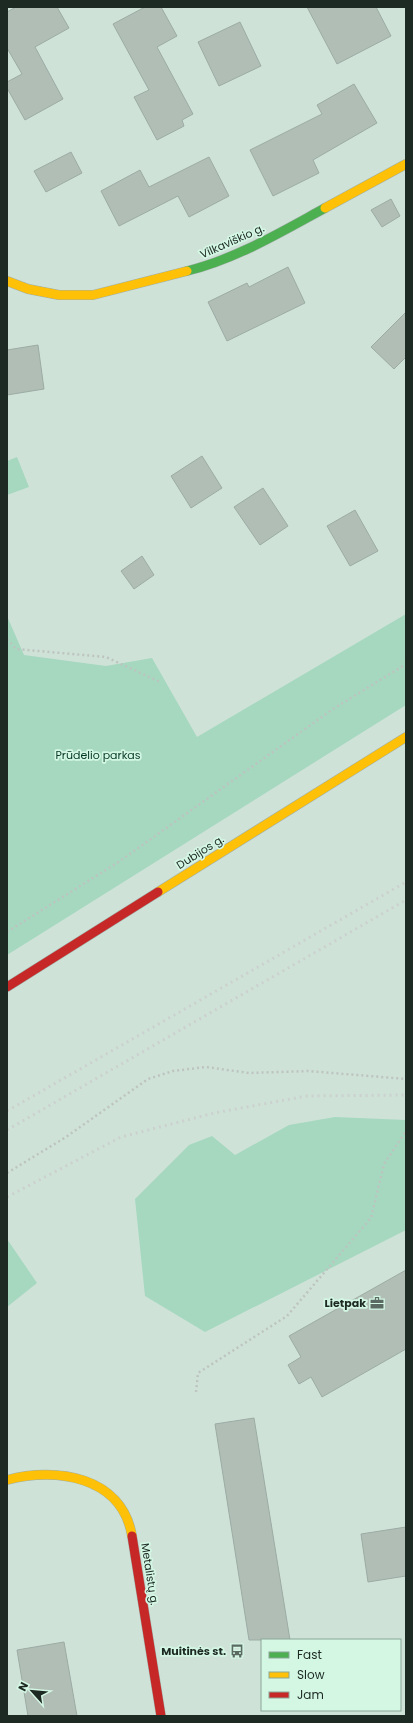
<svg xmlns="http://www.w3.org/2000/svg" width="413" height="1723" font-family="Poppins,sans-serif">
<rect width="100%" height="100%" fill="#cfe2d8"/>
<path fill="#a5d8bf" d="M 17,457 L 29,487 L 7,495 L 7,461 Z
M 406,614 L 406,705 L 7,955 L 7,616 L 24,655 L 106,666 L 152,658 L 197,737 Z
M 335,1117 L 406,1120 L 406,1230 L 205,1332 L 145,1296 L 135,1199 L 189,1145 L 212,1136 L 235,1155 L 289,1125 Z
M 7,1239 L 37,1283 L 7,1307 Z"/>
<path fill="#b0beb6" stroke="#9caca4" d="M 16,7 L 57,7 L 69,28 L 35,47 L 63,99 L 25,120 L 7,88 L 7,82 L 22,74 L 7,48 L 7,12 Z
M 145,7 L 161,7 L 177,36 L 157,47 L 193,114 L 182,120 L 184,126 L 157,140 L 134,97 L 149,90 L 113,24 Z
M 307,7 L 376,7 L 391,36 L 337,64 Z
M 240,22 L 261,66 L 219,86 L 198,42 Z
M 354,84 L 377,123 L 313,160 L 319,173 L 273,196 L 250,150 L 322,114 L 317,105 Z
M 71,152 L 82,173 L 46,192 L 34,171 Z
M 209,157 L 229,196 L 189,217 L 178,196 L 119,226 L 101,191 L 140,170 L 149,187 Z
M 391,199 L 400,216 L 382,227 L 371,210 Z
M 288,267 L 305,303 L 227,341 L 208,302 L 247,283 L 249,287 Z
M 406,312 L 406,357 L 394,369 L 371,347 Z
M 38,345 L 44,389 L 7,395 L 7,350 Z
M 202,456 L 222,488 L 191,508 L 171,476 Z
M 263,488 L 288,526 L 260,545 L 234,507 Z
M 355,510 L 378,551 L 350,566 L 327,526 Z
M 142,556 L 154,575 L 134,589 L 121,571 Z
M 406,1270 L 406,1349 L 322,1397 L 311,1377 L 299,1384 L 288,1365 L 301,1357 L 289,1336 Z
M 254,1418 L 290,1640 L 249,1640 L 215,1424 Z
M 406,1527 L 406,1576 L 368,1582 L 361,1534 Z
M 64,1642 L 77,1716 L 28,1716 L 17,1650 Z"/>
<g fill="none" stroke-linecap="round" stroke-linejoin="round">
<g stroke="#a0afa7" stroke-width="10">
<path id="fast" d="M 187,271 C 236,259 281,232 325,208"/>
</g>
<g stroke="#a0afa7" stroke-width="10">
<path id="slow" d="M 325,208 L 406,164
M 7,281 L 28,289 L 59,295 L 93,295 L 187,271
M 158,892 L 406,737
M 7,1480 C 56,1467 122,1476 132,1536"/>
</g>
<g stroke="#a0afa7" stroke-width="10">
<path id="jam" d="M 7,987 L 158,892
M 132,1536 L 161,1716"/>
</g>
<path stroke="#bdc4c0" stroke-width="2.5" stroke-dasharray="2 3" stroke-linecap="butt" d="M 7,639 L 16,649 L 106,657 L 160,682
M 7,932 L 120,861 L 333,709 L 406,664
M 7,1173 L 66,1137 L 148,1079 L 173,1071 L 206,1067 L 249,1073 L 308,1071 L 406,1079
M 196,1392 L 198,1373 L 287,1316 L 371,1218 L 384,1164 L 406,1131"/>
<use href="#fast" stroke="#4caf50" stroke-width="9"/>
<use href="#slow" stroke="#ffc107" stroke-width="9"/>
<use href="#jam" stroke="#c62828" stroke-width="9"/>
<path stroke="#cbd1ce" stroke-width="3" stroke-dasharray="2 4" stroke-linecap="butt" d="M 7,1111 L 406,882
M 7,1130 L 406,900
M 7,1197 L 121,1137 L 214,1113 L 307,1096 L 406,1095"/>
</g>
<defs>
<g id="office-bare" transform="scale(1.08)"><path d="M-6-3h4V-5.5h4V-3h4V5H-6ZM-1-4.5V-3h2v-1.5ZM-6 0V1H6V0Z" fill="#5b6a63" stroke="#d4f7e4" stroke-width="2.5" paint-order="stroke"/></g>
<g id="bus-bare" transform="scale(1.08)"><path d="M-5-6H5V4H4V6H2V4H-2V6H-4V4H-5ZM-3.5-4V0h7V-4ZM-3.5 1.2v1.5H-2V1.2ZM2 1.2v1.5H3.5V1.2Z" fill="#5b6a63" stroke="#d4f7e4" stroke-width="2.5" paint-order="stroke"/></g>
</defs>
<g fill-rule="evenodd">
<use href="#office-bare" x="377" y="1303"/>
<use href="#bus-bare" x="237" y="1651"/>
</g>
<g text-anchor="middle" stroke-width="3.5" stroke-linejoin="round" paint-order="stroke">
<g font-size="11" fill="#1d2a24" stroke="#d4f7e4">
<text transform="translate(232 241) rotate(-24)" y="4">Vilkaviškio g.</text>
<text transform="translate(200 852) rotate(-32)" y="4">Dubijos g.</text>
<text transform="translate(150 1574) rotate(81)" y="4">Metalistų g.</text>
</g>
<g font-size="11" fill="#043724" stroke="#d4f7e4">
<text x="98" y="759">Prūdelio parkas</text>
</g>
<g font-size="11" font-weight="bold" fill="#1d2a24" stroke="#d4f7e4" text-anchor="end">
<text x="366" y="1307">Lietpak</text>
<text x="226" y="1655">Muitinės st.</text>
</g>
</g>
<rect width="413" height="1723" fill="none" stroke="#1d2a24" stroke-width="16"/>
<rect x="261" y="1639" width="140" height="72" fill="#d4f7e4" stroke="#8ba597"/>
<rect x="269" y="1652" width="20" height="6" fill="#4caf50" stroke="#8ba597"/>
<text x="297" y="1659" font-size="12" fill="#1d2a24">Fast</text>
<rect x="269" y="1672" width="20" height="6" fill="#ffc107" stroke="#8ba597"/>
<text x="297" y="1679" font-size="12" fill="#1d2a24">Slow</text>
<rect x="269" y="1692" width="20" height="6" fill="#c62828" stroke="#8ba597"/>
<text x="297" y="1699" font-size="12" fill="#1d2a24">Jam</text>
<g transform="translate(32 1691) rotate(297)" stroke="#d4f7e4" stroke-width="3" paint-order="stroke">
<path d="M0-3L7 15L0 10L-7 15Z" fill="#1d2a24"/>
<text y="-6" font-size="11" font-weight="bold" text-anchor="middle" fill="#1d2a24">N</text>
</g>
</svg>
